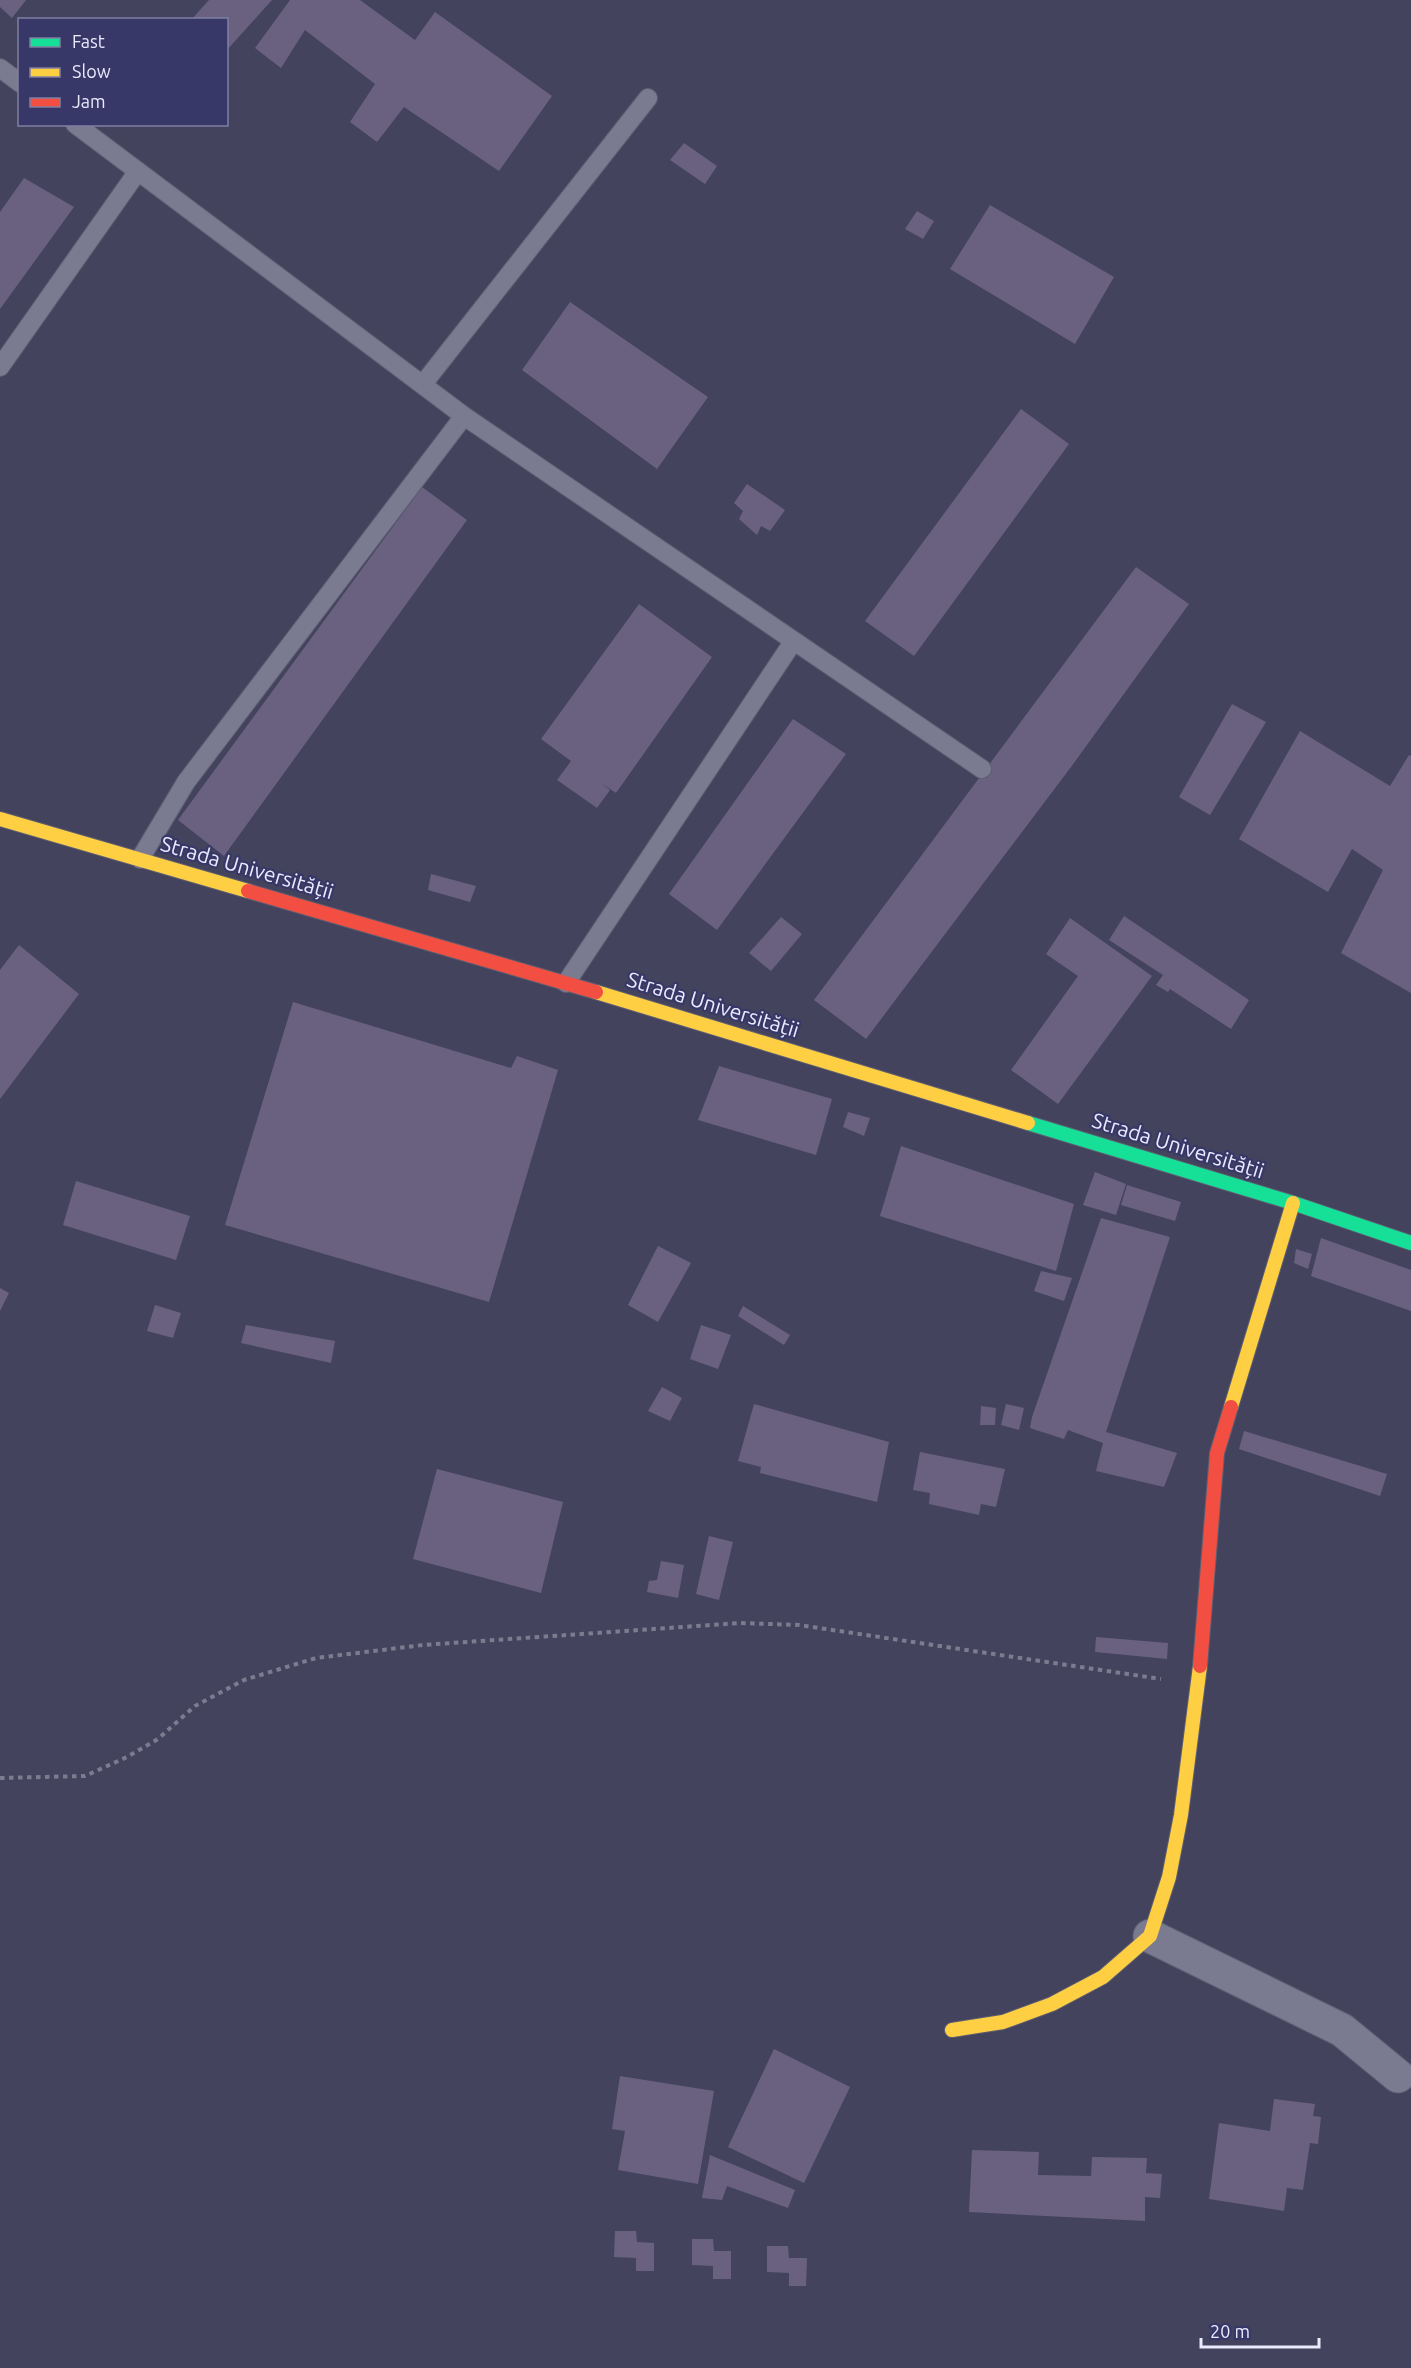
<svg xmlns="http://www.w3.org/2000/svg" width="1411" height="2368" font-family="Ubuntu,sans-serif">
<rect width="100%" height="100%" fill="#43435d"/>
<path fill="#6a6180" d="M 0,0 L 26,0 L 12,18 L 0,7 Z
M 209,0 L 272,0 L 226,51 L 226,20 L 191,20 Z
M 290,0 L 360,0 L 415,40 L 435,12 L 552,96 L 499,171 L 404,107 L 377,142 L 350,122 L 375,84 L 305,30 L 281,68 L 255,48 Z
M 684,143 L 717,166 L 705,184 L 670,160 Z
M 24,178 L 74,207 L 0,309 L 0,212 Z
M 990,205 L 1114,277 L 1075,344 L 950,269 Z
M 917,211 L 934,221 L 923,239 L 905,229 Z
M 570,302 L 708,397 L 657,469 L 522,370 Z
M 1021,409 L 1069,444 L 914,656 L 865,621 Z
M 747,484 L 785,510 L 770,531 L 761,526 L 757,535 L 739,519 L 743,511 L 734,503 Z
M 422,487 L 467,520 L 224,856 L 178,820 Z
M 1136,567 L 1189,604 L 1071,767 L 866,1039 L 814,1000 Z
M 639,604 L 712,657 L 616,793 L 601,783 L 610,790 L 597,808 L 557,780 L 571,761 L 541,739 Z
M 1232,704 L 1266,722 L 1210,815 L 1179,797 Z
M 793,719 L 846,754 L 717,930 L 669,894 Z
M 1300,731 L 1390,786 L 1409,755 L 1411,756 L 1411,993 L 1341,953 L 1383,870 L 1352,849 L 1328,892 L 1239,839 Z
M 431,874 L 476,886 L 470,902 L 428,890 Z
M 1124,916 L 1249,1000 L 1231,1029 L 1170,989 L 1168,992 L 1156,985 L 1163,975 L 1109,940 Z
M 781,917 L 802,934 L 771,971 L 749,953 Z
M 1070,918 L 1152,976 L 1058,1104 L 1011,1070 L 1078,976 L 1046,954 Z
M 19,945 L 79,994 L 0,1099 L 0,970 Z
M 293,1002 L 511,1068 L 517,1056 L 558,1070 L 489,1302 L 225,1225 Z
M 719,1066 L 832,1099 L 816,1155 L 698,1120 Z
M 848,1112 L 870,1118 L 864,1136 L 843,1127 Z
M 901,1146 L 1074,1204 L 1056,1271 L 880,1216 Z
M 1095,1172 L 1126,1184 L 1116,1215 L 1083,1205 Z
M 76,1181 L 190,1216 L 176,1260 L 63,1225 Z
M 1127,1185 L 1181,1202 L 1175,1221 L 1121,1205 Z
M 1101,1218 L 1170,1237 L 1106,1432 L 1177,1453 L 1164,1487 L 1096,1471 L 1103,1443 L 1068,1430 L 1064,1439 L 1030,1428 L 1032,1417 Z
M 1321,1238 L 1411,1270 L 1411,1311 L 1311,1276 Z
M 658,1246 L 691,1263 L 658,1322 L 628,1305 Z
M 1296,1249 L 1312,1254 L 1308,1269 L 1294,1263 Z
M 1041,1271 L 1072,1278 L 1064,1301 L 1034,1291 Z
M 0,1288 L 9,1293 L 0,1311 Z
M 155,1305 L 181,1313 L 173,1338 L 147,1331 Z
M 743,1306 L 790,1335 L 784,1345 L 738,1316 Z
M 246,1325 L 335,1341 L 331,1363 L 241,1343 Z
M 701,1325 L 731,1335 L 718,1369 L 690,1359 Z
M 662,1387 L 682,1398 L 670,1421 L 648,1411 Z
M 754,1404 L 889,1442 L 877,1502 L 760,1473 L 761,1467 L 738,1461 Z
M 1006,1404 L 1024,1408 L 1019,1430 L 1001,1425 Z
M 981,1406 L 996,1408 L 995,1425 L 980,1425 Z
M 1244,1431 L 1387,1474 L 1380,1496 L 1239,1449 Z
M 920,1452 L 1005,1469 L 996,1507 L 981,1504 L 979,1515 L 929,1504 L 930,1493 L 913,1490 Z
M 437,1469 L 563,1502 L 541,1593 L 413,1559 Z
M 709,1536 L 733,1542 L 719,1600 L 696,1594 Z
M 661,1561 L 684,1565 L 678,1598 L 647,1592 L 649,1581 L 657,1580 Z
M 1096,1637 L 1168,1643 L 1167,1659 L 1095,1652 Z
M 774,2049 L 850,2087 L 804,2183 L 728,2147 Z
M 620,2076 L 714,2091 L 698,2184 L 618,2170 L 625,2131 L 612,2129 Z
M 1274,2099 L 1315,2104 L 1313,2116 L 1321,2117 L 1318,2144 L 1310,2143 L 1303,2190 L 1287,2188 L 1284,2211 L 1209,2199 L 1219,2123 L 1270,2131 Z
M 972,2150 L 1039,2152 L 1038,2175 L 1091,2176 L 1092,2157 L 1147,2158 L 1146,2173 L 1162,2174 L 1160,2198 L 1145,2197 L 1145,2221 L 969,2212 Z
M 710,2155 L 795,2190 L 788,2208 L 727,2186 L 722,2200 L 702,2198 Z
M 615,2231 L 636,2231 L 637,2242 L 654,2243 L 654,2271 L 636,2271 L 636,2258 L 614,2257 Z
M 692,2239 L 713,2239 L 714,2251 L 731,2251 L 731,2279 L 713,2279 L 713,2266 L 692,2265 Z
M 767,2246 L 788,2246 L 789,2258 L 807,2258 L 806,2286 L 789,2286 L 789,2273 L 767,2272 Z"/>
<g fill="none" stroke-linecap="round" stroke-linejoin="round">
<g stroke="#5e5e72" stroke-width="20">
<path id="lane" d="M 0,68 L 20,83
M 75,124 L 464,416 L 982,769
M 0,367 L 138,171
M 423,384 L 648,98
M 140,859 L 186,782 L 464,416
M 566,983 L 793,642"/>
</g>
<g stroke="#5e5e72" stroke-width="35">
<path id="street" d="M 1150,1936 L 1342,2030 L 1398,2076"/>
</g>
<g stroke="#5e5e72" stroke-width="16">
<path id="fast" d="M 1028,1123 L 1293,1203 L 1411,1243"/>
</g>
<g stroke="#5e5e72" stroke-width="16">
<path id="slow" d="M 0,819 L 248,891
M 596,992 L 1028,1123
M 1231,1407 L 1293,1203
M 952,2030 L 1003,2022 L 1052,2004 L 1103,1977 L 1150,1936 L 1169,1877 L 1181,1815 L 1200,1666"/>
</g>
<g stroke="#5e5e72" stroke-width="16">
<path id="jam" d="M 248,891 L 596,992
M 1200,1666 L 1217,1453 L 1231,1407"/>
</g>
<path stroke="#7b7c90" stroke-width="4" stroke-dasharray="4.5 4.5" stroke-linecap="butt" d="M 0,1778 L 85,1776 L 127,1757 L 158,1739 L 195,1706 L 244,1680 L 316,1658 L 423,1645 L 740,1623 L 799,1625 L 1161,1679"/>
<use href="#lane" stroke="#7a7a90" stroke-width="18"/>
<use href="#street" stroke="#7a7a90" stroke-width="33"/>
<use href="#fast" stroke="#16e098" stroke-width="14"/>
<use href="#slow" stroke="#ffcf43" stroke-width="14"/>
<use href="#jam" stroke="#f24e42" stroke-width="14"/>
</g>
<g text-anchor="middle" stroke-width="4.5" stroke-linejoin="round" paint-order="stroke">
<g font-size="21" fill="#e9eafc" stroke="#383868">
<text transform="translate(247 868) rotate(16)" y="7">Strada Universității</text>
<text transform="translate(713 1005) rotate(17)" y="7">Strada Universității</text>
<text transform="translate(1178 1146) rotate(17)" y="7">Strada Universității</text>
</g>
</g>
<rect x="18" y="18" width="210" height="108" fill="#383868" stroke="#7f7fa3" stroke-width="1.5"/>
<rect x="30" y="38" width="30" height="9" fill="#16e098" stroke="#7f7fa3" stroke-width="1.5"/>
<text x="72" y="48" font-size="18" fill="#e9eafc">Fast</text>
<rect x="30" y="68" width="30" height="9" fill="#ffcf43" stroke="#7f7fa3" stroke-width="1.5"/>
<text x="72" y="78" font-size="18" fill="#e9eafc">Slow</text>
<rect x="30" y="98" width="30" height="9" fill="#f24e42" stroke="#7f7fa3" stroke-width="1.5"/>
<text x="72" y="108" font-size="18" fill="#e9eafc">Jam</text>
<path d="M1201 2338v9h118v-9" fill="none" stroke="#e9eafc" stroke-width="3"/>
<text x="1210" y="2338" font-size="18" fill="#e9eafc" stroke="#383868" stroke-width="4.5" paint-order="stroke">20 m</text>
</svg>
